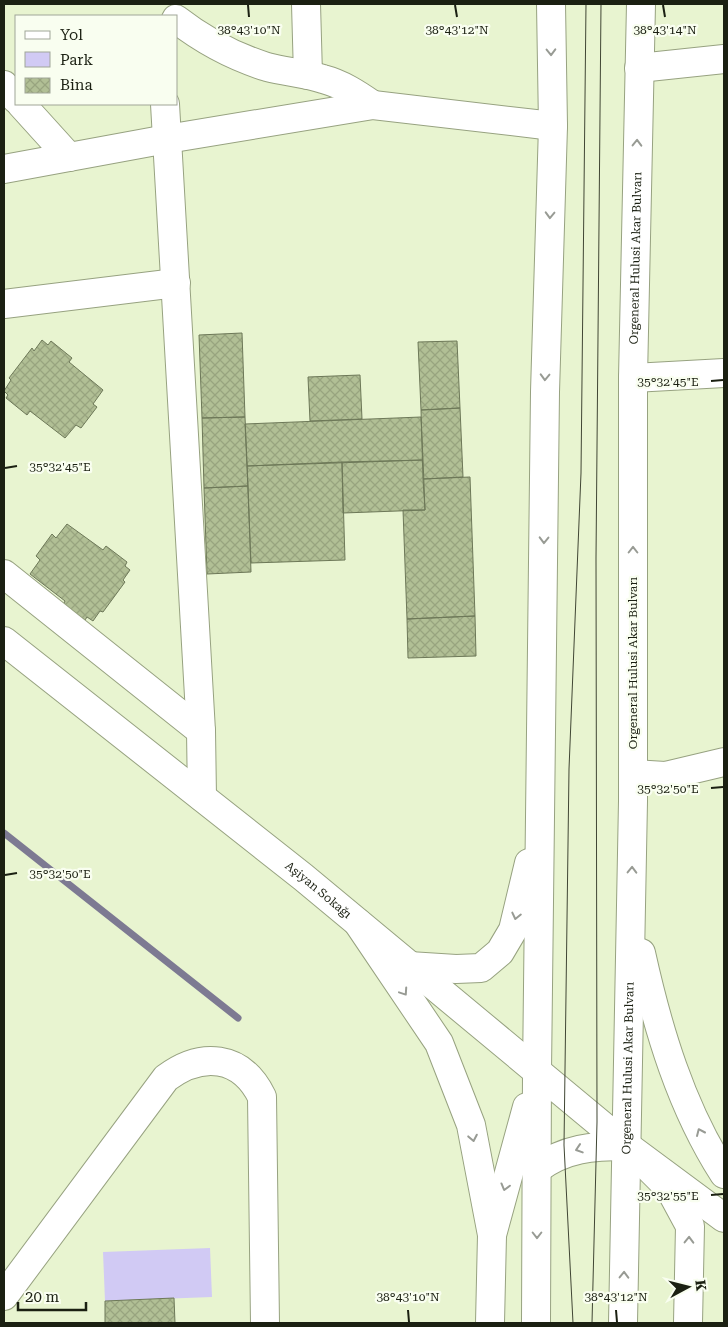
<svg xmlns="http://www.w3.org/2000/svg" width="728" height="1327" font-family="'Roboto Serif',serif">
<defs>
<pattern id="building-cross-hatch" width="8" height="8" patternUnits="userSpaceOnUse" patternTransform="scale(1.25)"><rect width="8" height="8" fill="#b1bf95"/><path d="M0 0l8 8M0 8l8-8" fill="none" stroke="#98a47f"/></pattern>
</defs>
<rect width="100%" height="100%" fill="#e8f4d0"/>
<path fill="#d1caf4" d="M 210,1248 L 212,1297 L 105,1301 L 103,1252 Z"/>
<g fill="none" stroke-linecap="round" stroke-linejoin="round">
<path stroke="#7d7a92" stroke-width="7" d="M 4,833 L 238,1018"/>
</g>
<path fill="url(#building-cross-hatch)" stroke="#6d7858" d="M 242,333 L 245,417 L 202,418 L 199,335 Z
M 42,340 L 48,345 L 51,341 L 72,358 L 69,362 L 103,390 L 93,404 L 97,407 L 81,428 L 76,425 L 65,438 L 30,411 L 27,415 L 6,398 L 8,395 L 4,391 L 11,380 L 9,378 L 32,348 L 34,351 Z
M 457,341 L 460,408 L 421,410 L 418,342 Z
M 360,375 L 362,419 L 310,421 L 308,377 Z
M 460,408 L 463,477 L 423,479 L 421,410 Z
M 245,417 L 248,486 L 204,488 L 202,418 Z
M 421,417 L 423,460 L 247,466 L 245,424 Z
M 423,460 L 425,510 L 343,513 L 342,462 Z
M 342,462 L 345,560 L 251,563 L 247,466 Z
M 470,477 L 475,616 L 407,619 L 403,510 L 425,510 L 423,479 Z
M 248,486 L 251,572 L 207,574 L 204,488 Z
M 67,524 L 103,550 L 106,546 L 127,562 L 125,566 L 130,570 L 123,580 L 125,582 L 103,612 L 100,611 L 93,621 L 87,617 L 85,620 L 63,605 L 65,601 L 30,574 L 40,560 L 36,556 L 52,534 L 56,538 Z
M 475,616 L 476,656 L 408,658 L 407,619 Z
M 174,1298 L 175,1323 L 105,1323 L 105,1301 Z"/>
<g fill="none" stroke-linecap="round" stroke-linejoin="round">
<g stroke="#97a280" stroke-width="30">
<g id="minor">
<path d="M 306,4 L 308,75"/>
<path d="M 176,19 C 203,40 235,57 267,67 C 286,72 305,73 323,79 C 342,84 357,94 373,105"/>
<path d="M 639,68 L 724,59"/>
<path d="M 4,85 L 16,99"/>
<path d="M 21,104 L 69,157"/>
<path d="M 165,104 L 201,731 L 202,797"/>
<path d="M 4,169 L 167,139 L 373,105 L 553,126"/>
<path d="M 4,304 L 176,283"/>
<path d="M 633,378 L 724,373"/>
<path d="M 4,574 L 201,731"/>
<path id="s1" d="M 4,641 L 303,877 L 627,1146 L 724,1218"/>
<path d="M 633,774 L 665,776 L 724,762"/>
<path d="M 4,1296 L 166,1078 C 201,1052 241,1054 262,1097 L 265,1323"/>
</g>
</g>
<g stroke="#97a280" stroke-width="30">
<g id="major">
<path d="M 358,923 L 439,1043 L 471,1125 L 492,1235"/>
<path d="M 641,953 C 658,1030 681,1107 724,1174"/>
<path d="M 409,966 L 456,969 L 481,968 L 500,952 L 513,930 L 529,863"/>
<path d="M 537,1169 C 565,1148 593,1146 627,1146 L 670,1189 L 690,1226 L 688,1323"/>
<path d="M 490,1323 L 492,1235 L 527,1107"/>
<path d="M 536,1323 L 537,1072 L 545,392 L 553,126 L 551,4"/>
<path id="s2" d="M 623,1323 L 633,801 L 633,378 L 641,4"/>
</g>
</g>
<use href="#minor" stroke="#fff" stroke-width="28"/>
<use href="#major" stroke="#fff" stroke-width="28"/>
<path stroke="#404634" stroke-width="1" d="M 573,1323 L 564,1145 L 569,769 L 581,473 L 586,4
M 592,1323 L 597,1122 L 596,558 L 601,4"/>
</g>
<defs><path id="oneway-chevron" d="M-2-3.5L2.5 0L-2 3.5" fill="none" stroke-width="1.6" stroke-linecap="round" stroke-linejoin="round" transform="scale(1.25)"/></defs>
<g stroke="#989b94">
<use href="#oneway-chevron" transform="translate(551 52) rotate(89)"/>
<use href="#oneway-chevron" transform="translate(637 143) rotate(-89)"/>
<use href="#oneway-chevron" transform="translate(550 215) rotate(92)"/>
<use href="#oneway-chevron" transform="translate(545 377) rotate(92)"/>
<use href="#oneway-chevron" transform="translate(544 540) rotate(91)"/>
<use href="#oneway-chevron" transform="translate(633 550) rotate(-90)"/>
<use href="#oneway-chevron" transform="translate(632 870) rotate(-89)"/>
<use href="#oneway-chevron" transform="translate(516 916) rotate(103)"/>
<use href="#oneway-chevron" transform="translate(404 992) rotate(56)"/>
<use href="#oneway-chevron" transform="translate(700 1132) rotate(-114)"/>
<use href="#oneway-chevron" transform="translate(473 1138) rotate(79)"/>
<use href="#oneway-chevron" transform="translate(579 1149) rotate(162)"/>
<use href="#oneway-chevron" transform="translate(505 1187) rotate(105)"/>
<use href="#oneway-chevron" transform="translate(537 1235) rotate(90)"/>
<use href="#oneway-chevron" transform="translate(689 1240) rotate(-89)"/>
<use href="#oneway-chevron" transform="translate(624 1275) rotate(-89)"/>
</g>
<path fill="none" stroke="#1b2012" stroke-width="2" d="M 248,5 L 249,17M 455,5 L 457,17M 663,5 L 665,17M 711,381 L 723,380M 5,468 L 17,466M 711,788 L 723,787M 5,875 L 17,873M 711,1195 L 723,1194M 408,1310 L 409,1322M 616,1310 L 617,1322"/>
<g text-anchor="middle" stroke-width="4.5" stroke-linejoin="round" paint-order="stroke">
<g font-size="12" fill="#1b2012" stroke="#f9fef0">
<text dy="4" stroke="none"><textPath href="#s2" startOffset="1065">Orgeneral Hulusi Akar Bulvarı</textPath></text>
<text transform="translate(633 663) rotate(-90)" y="4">Orgeneral Hulusi Akar Bulvarı</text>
<text dy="4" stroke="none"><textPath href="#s1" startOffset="401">Aşiyan Sokağı</textPath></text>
<text dy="4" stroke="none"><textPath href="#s2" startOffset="255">Orgeneral Hulusi Akar Bulvarı</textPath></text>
</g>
</g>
<g font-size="12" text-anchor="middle" fill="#1b2012" stroke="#f9fef0" stroke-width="4.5" stroke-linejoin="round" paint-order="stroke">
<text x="249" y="34">38°43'10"N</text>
<text x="457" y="34">38°43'12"N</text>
<text x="665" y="34">38°43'14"N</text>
<text x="668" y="386">35°32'45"E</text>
<text x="60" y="471">35°32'45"E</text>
<text x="668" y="793">35°32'50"E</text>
<text x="60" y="878">35°32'50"E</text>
<text x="668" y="1200">35°32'55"E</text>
<text x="408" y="1301">38°43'10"N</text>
<text x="616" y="1301">38°43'12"N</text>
</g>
<rect width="728" height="1327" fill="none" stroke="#1b2012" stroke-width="10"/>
<rect x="15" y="15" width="162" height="90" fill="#f9fef0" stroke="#a0a597"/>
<rect x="25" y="31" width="25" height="8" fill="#ffffff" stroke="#a0a597"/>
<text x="60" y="40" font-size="15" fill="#1b2012">Yol</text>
<rect x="25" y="52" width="25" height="15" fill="#d1caf4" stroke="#a0a597"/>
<text x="60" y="65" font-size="15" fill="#1b2012">Park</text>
<rect x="25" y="78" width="25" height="15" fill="url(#building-cross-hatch)" stroke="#a0a597"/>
<text x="60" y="90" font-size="15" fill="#1b2012">Bina</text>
<g transform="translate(688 1287) rotate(83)" stroke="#f9fef0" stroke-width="4" paint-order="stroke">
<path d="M0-4L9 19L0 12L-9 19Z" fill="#1b2012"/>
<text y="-8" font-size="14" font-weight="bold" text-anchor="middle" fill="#1b2012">K</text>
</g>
<path d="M18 1302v8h68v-8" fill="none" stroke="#1b2012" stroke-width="2.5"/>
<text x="25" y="1302" font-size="15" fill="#1b2012" stroke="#f9fef0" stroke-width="4" paint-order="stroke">20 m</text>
</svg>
